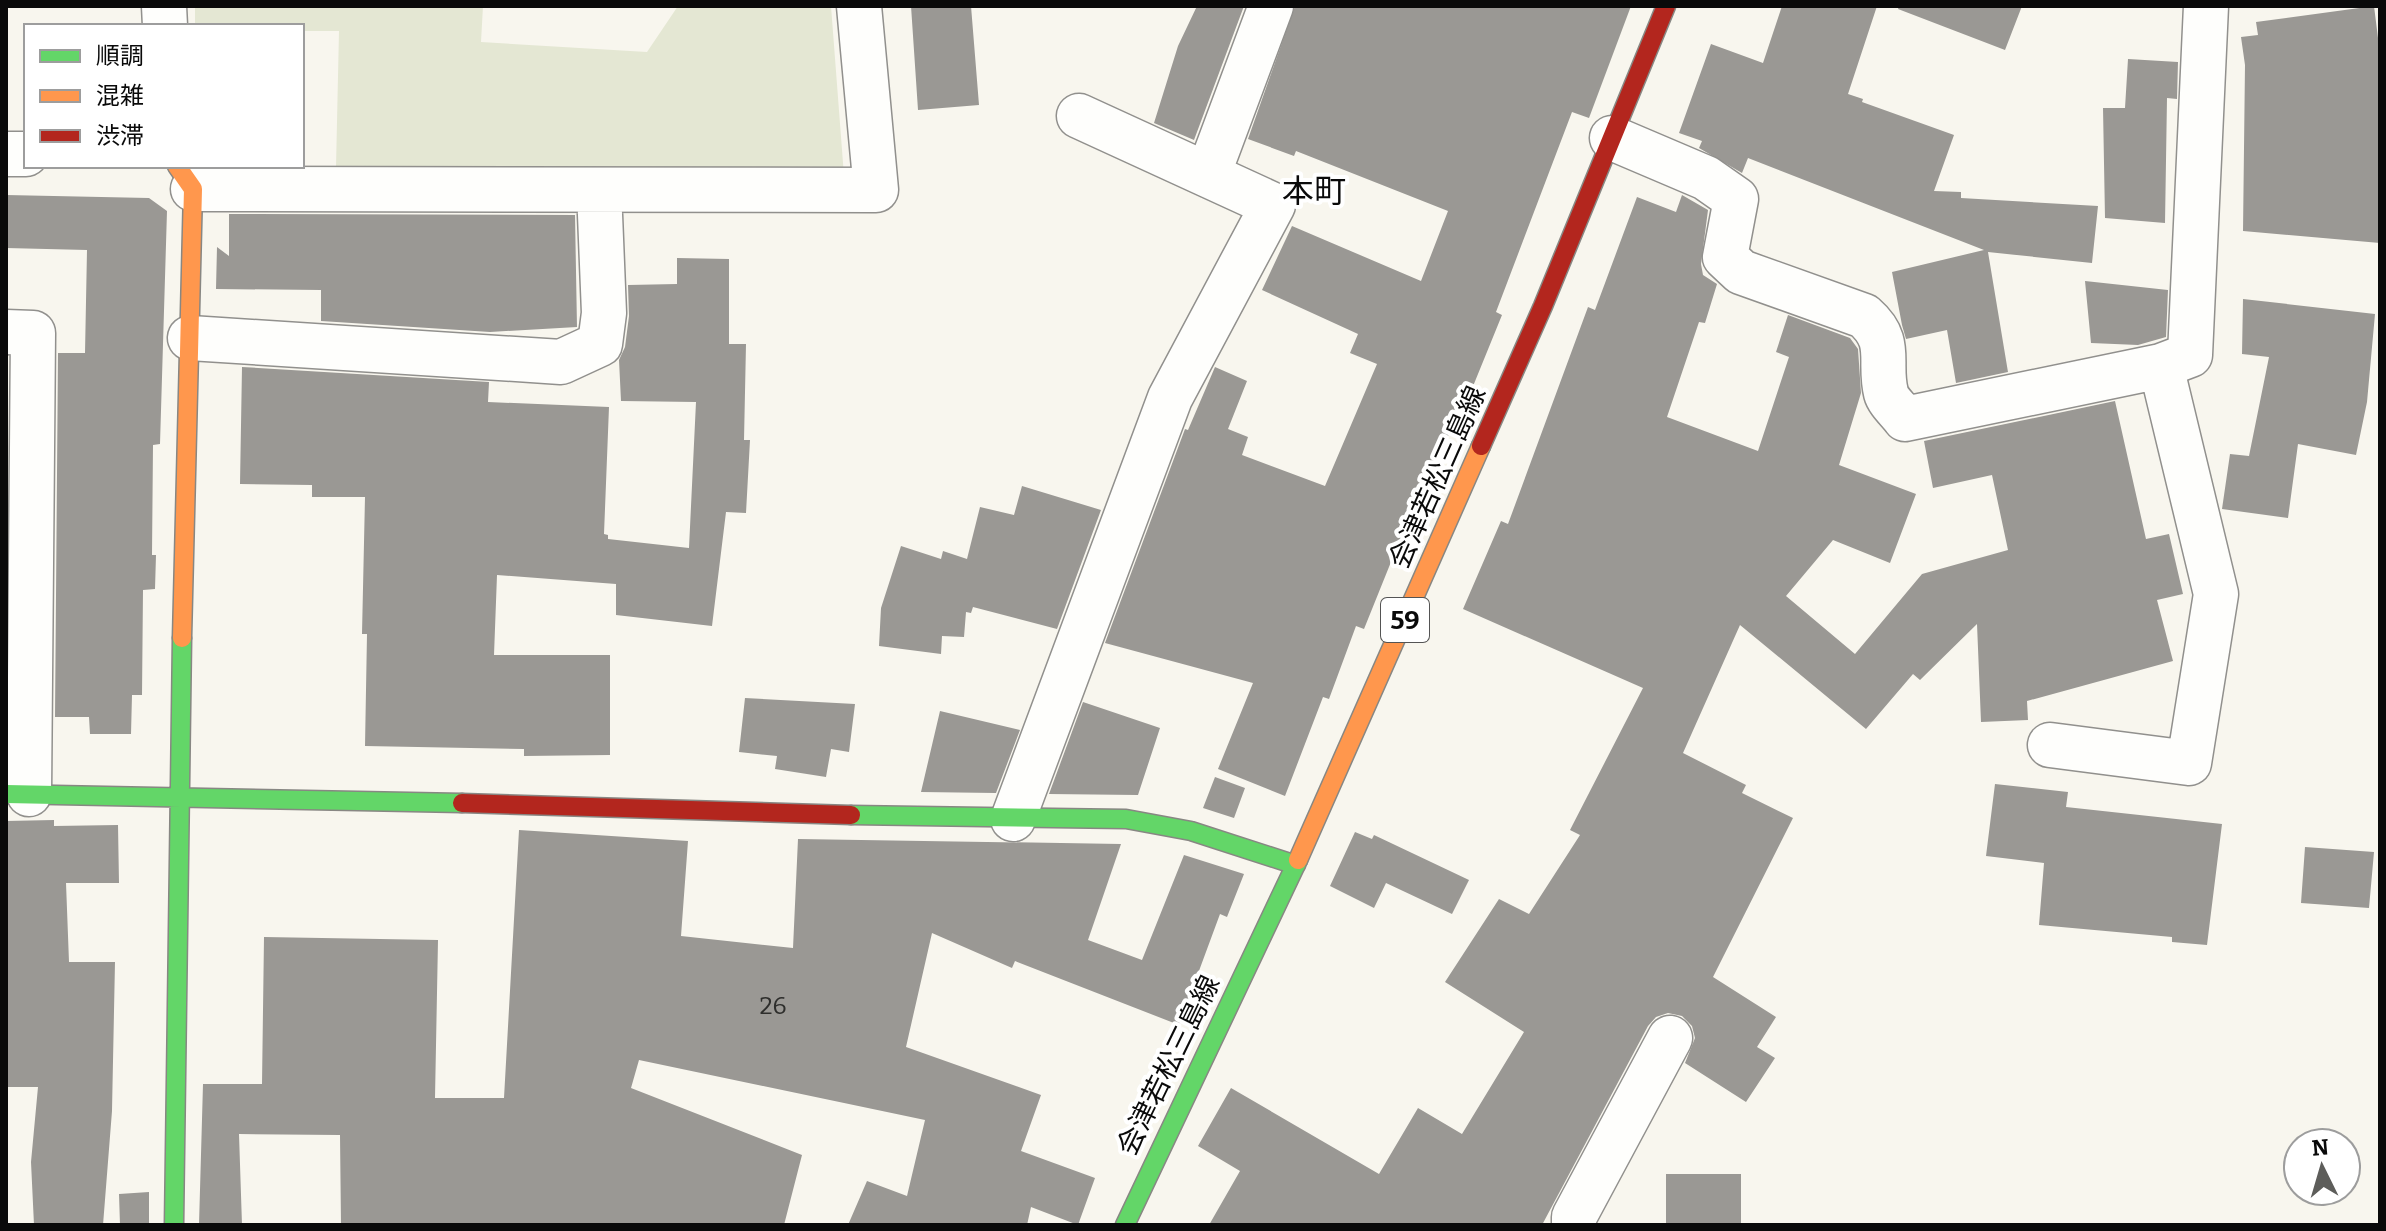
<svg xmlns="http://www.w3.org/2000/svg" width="2386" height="1231" font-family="Bitter,'Noto Sans JP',serif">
<rect width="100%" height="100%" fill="#f8f6ee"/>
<path fill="#e4e7d3" d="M 195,6 L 483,6 L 481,42 L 647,52 L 678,6 L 831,6 L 844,176 L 336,167 L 339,31 L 302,31 L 302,26 L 195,26 Z"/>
<path fill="#9a9894" d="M 911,6 L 971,6 L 979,105 L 918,110 Z
M 1197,6 L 1244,6 L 1194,140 L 1154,123 L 1178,46 Z
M 1295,6 L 1631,6 L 1589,118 L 1572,112 L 1496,312 L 1502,315 L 1467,401 L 1464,399 L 1426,487 L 1422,485 L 1364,629 L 1356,626 L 1329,699 L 1323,697 L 1285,796 L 1218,769 L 1253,683 L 1105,643 L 1185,429 L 1188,430 L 1215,367 L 1247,381 L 1228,429 L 1248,437 L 1242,455 L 1325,486 L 1377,364 L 1350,353 L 1358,334 L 1262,290 L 1292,226 L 1421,281 L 1448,211 L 1296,151 L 1294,156 L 1248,139 Z
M 1782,6 L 1877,6 L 1848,94 L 1863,99 L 1862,102 L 1954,135 L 1934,191 L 1961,192 L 1961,198 L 2098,206 L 2092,263 L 1988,252 L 2008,372 L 1956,383 L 1947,330 L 1906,339 L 1902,325 L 1892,272 L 1984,250 L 1748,158 L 1742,173 L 1699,148 L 1702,141 L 1679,133 L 1711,44 L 1763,63 Z
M 1899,6 L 2022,6 L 2005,50 L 1898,9 Z
M 2374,6 L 2380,54 L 2380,243 L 2243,231 L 2245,65 L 2241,37 L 2258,35 L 2256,22 Z
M 2128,59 L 2178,62 L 2177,99 L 2167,98 L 2165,223 L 2105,218 L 2103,108 L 2125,108 Z
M 6,195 L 149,198 L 167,211 L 160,444 L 153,445 L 152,555 L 156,555 L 155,589 L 143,590 L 142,695 L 132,695 L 131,734 L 90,734 L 89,717 L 55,717 L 58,353 L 85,353 L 87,250 L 6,248 Z
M 1682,195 L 1708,210 L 1701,264 L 1703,275 L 1717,284 L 1705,323 L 1699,322 L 1667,417 L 1758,451 L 1789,357 L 1776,352 L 1788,315 L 1850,338 L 1858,349 L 1861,393 L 1839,465 L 1916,494 L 1890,563 L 1833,540 L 1786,596 L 1855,654 L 1922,574 L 2008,550 L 1992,475 L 1933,488 L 1924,441 L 2115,401 L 2146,539 L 2169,534 L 2183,594 L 2157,600 L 2173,661 L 2027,701 L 2028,720 L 1981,722 L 1977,624 L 1920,680 L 1913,674 L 1866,729 L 1740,625 L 1683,753 L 1746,785 L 1742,793 L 1793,818 L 1713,977 L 1776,1017 L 1757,1047 L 1775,1058 L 1746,1102 L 1685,1063 L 1695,1038 L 1692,1026 L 1682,1016 L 1668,1013 L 1656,1017 L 1648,1026 L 1542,1225 L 1209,1225 L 1240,1171 L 1198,1146 L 1231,1088 L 1379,1174 L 1418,1108 L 1462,1134 L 1524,1032 L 1445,982 L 1499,899 L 1529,914 L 1580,835 L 1570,830 L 1643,688 L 1463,609 L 1501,521 L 1508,524 L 1588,307 L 1595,310 L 1637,197 L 1676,212 Z
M 229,214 L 575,215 L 577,327 L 490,332 L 321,321 L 321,290 L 216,289 L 217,247 L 229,256 Z
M 677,258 L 729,259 L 729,344 L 746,344 L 744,440 L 750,440 L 746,513 L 726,512 L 712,626 L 616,615 L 616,584 L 497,575 L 494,655 L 610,655 L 610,755 L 524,756 L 524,749 L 365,746 L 367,634 L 362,634 L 365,497 L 312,497 L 312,485 L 240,484 L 242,367 L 489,382 L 488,402 L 609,407 L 604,534 L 608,535 L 608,539 L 689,548 L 696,402 L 621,401 L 619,360 L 625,347 L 629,316 L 628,285 L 677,284 Z
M 2085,281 L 2168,290 L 2166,337 L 2138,345 L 2091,343 Z
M 2243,299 L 2375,314 L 2367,402 L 2356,455 L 2298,444 L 2288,518 L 2222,509 L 2230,454 L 2249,456 L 2269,357 L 2242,354 Z
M 1022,486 L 1101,510 L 1057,629 L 973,607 L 971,613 L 966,612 L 964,637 L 942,636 L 941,654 L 879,646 L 881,608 L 901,546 L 941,559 L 943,551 L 967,559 L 980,507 L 1014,515 Z
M 745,698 L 855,704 L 849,752 L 831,749 L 826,777 L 775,769 L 777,756 L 739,752 Z
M 1083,702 L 1160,728 L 1138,795 L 1049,794 Z
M 940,711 L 1020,730 L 996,793 L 921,792 Z
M 1215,777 L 1245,788 L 1234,818 L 1203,808 Z
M 1995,784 L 2068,792 L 2066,807 L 2222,824 L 2207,945 L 2172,942 L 2172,937 L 2039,925 L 2044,863 L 1986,856 Z
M 54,820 L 54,826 L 118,825 L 119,883 L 66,883 L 69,962 L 115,962 L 112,1111 L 103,1225 L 34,1225 L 31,1162 L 38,1087 L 6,1087 L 6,821 Z
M 519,830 L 688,841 L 681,936 L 793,948 L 798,839 L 1121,844 L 1088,940 L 1142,960 L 1184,855 L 1244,874 L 1227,917 L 1220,914 L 1179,1025 L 1015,961 L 1012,968 L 932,933 L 906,1047 L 1041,1095 L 1021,1151 L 1095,1178 L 1078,1225 L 1031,1207 L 1027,1225 L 848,1225 L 867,1181 L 907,1196 L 925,1120 L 639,1060 L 631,1088 L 802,1155 L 784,1225 L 341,1225 L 340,1135 L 239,1134 L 242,1225 L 199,1225 L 203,1084 L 262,1084 L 264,937 L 438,940 L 435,1098 L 504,1098 Z
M 1355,832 L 1372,839 L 1374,835 L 1469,880 L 1452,914 L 1386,883 L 1374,908 L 1330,886 Z
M 2305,847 L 2374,852 L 2369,908 L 2301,903 Z
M 1666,1174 L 1741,1174 L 1741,1225 L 1666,1225 Z
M 149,1192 L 149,1225 L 120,1225 L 119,1194 Z"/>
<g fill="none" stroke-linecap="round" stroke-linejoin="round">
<g stroke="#91908d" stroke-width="47">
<path id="street" d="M 164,6 L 165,26
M 1612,138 L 1706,178 L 1736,199 L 1725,257 L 1741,272 L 1864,316 C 1894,342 1878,361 1886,393 C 1888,401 1899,411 1905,419 L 2161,366
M 6,154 L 26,154
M 1208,175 L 1271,6
M 193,189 L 876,190 L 859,6
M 6,332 L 33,333 L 29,794
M 190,338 L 561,362 L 600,344 L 604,313 L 599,190
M 2050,745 L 2189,763 L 2216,594 L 2161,366 L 2190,355 L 2206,6
M 1013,819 L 1170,398 L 1273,205 L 1079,116
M 1574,1225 L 1574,1217 L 1670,1038"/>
</g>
<g stroke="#888783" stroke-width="21">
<path id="fast" d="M 6,794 L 462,803
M 851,815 L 1126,819 L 1191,831 L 1296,865
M 174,1225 L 182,638
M 1125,1225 L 1298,860"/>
</g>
<g stroke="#888783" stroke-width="21">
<path id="slow" d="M 177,166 L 193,189 L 182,638
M 1298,860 L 1481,446"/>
</g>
<g stroke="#888783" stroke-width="21">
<path id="jam" d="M 1481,446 L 1543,306 L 1666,6
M 462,803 L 851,815"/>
</g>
<use href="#street" stroke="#fefefc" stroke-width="44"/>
<use href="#fast" stroke="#63d668" stroke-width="18"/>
<use href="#slow" stroke="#ff974d" stroke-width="18"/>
<use href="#jam" stroke="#b3261e" stroke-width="18"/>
</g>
<g text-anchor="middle" stroke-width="8" stroke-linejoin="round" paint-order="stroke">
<g font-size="24" fill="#2e2e2c">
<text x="773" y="1014">26</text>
</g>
<rect fill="#fff" stroke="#545454" stroke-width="2" x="1381" y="598" width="48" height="44" rx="6"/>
<g font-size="26" font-weight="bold" fill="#0a0a0a">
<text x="1405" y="629">59</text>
</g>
<g font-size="28" fill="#0a0a0a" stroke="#fff">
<text transform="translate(1437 477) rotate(-66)" y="10">会津若松三島線</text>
<text transform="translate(1168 1065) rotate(-64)" y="10">会津若松三島線</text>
</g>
<g font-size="32" fill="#0a0a0a" stroke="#fff">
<text x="1314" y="202">本町</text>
</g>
</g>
<rect width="2386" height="1231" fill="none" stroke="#0a0a0a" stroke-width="16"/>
<rect x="24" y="24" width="280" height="144" fill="#ffffff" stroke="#9d9d9d" stroke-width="2"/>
<rect x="40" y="50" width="40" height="12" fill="#63d668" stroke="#9d9d9d" stroke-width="2"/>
<text x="96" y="64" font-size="24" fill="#0a0a0a">順調</text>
<rect x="40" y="90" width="40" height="12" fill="#ff974d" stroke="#9d9d9d" stroke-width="2"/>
<text x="96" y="104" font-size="24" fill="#0a0a0a">混雑</text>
<rect x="40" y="130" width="40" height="12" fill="#b3261e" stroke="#9d9d9d" stroke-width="2"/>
<text x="96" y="144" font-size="24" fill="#0a0a0a">渋滞</text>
<g transform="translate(2322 1167) rotate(355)"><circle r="38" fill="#ffffff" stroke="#9d9d9d" stroke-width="2"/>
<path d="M0-6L14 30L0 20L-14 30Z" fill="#5d5d5a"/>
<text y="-12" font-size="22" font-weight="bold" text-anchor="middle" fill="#0a0a0a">N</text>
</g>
</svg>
